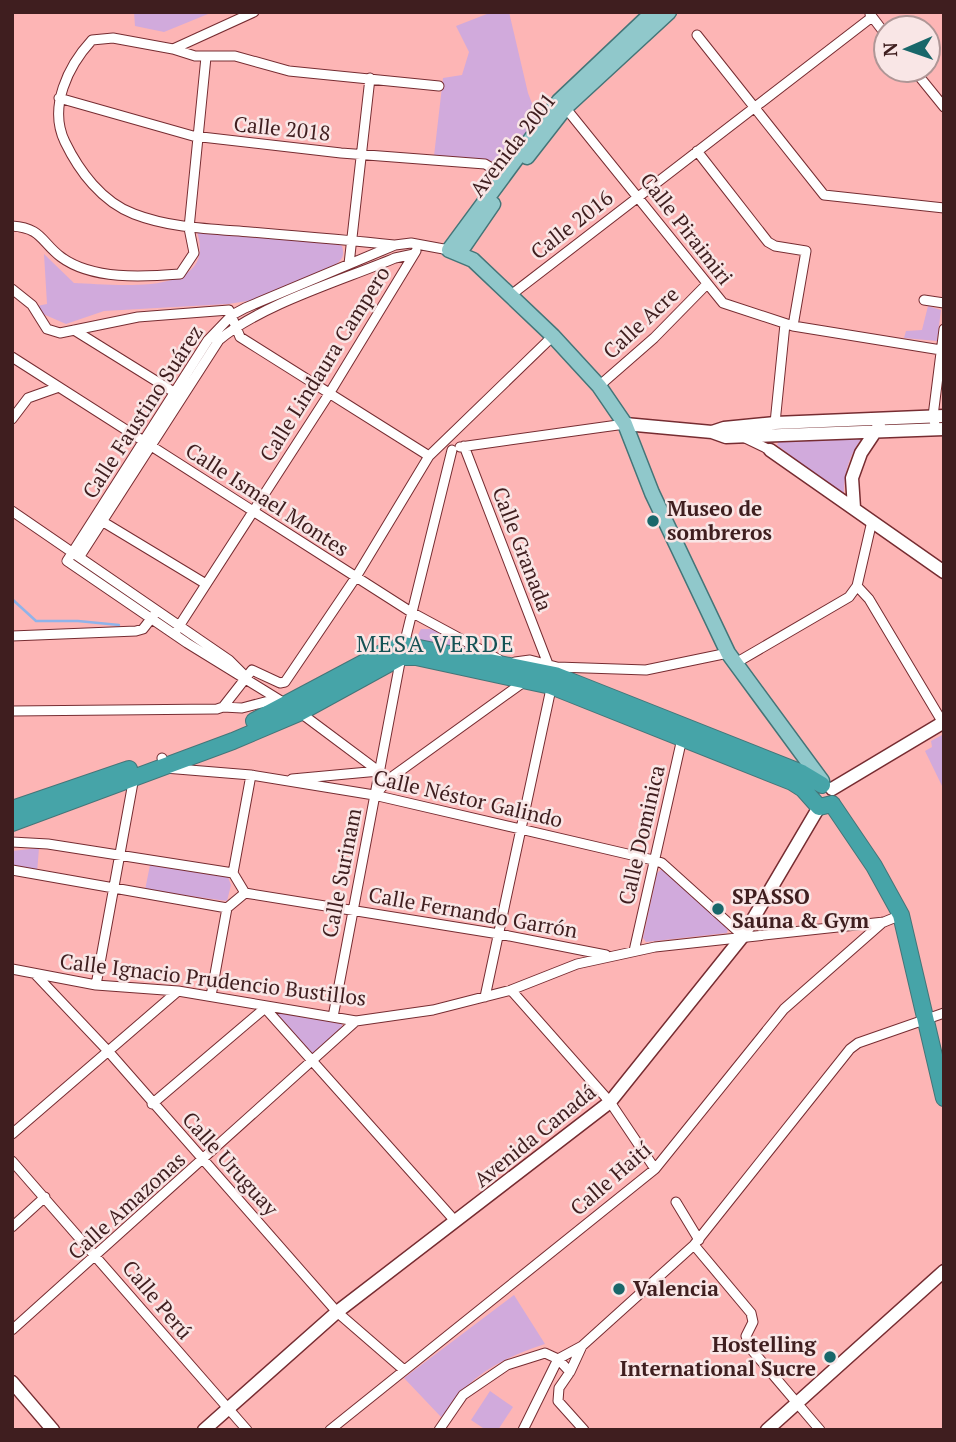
<svg xmlns="http://www.w3.org/2000/svg" width="956" height="1442" font-family="'PT Serif',serif">
<rect width="100%" height="100%" fill="#fdb5b5"/>
<path fill="#d1aadc" d="M 134,12 L 213,12 L 164,32 L 135,26 Z
M 492,12 L 509,12 L 528,93 L 538,119 L 502,166 L 488,160 L 434,156 L 443,78 L 462,75 L 469,52 L 456,26 Z
M 197,232 L 336,243 L 342,246 C 345,256 342,261 333,266 L 254,300 L 228,304 L 104,311 L 66,324 L 43,314 L 37,306 L 47,304 L 44,254 L 74,283 C 112,284 219,299 197,232 Z
M 928,306 L 941,310 L 937,341 L 904,338 L 906,331 L 922,330 Z
M 780,438 L 861,439 C 848,459 844,473 844,497 L 777,445 Z
M 421,629 L 431,629 L 486,653 L 419,642 L 417,637 Z
M 944,734 L 944,790 L 925,751 L 932,747 L 931,741 Z
M 39,848 L 37,873 L 12,870 L 12,851 Z
M 150,865 L 228,877 L 231,885 L 227,901 L 145,890 Z
M 662,869 L 728,928 L 727,933 L 646,942 L 643,938 L 657,873 Z
M 279,1011 L 342,1024 L 342,1029 L 311,1055 L 276,1015 Z
M 514,1295 L 545,1344 C 501,1358 465,1378 442,1418 L 404,1378 Z
M 490,1391 L 513,1407 L 498,1430 L 486,1430 L 471,1420 Z"/>
<g fill="none" stroke-linecap="round" stroke-linejoin="round">
<path stroke="#90b3e9" stroke-width="2.5" d="M 12,599 L 36,621 L 78,621 L 119,625"/>
<g stroke="#762c31" stroke-width="11">
<path id="street" d="M 254,12 L 173,49 L 113,38 L 92,40 C 68,66 48,107 65,142 C 79,171 102,202 134,214 C 170,228 211,229 250,232 C 298,236 346,240 394,245
M 870,14 L 886,35
M 697,35 L 824,195 L 944,208
M 173,49 L 195,56 L 235,56 L 289,71 L 439,86
M 914,70 L 944,107
M 59,98 L 193,136 L 341,153 L 485,164 L 495,170 L 500,182
M 564,106 L 723,303 L 793,326 L 941,350
M 697,151 L 768,242 L 775,246 L 806,251 L 793,326
M 12,226 C 42,228 41,242 61,257 C 92,280 143,277 180,274 L 194,253 L 189,228 L 206,57
M 349,264 L 370,78
M 12,289 L 32,305 L 47,329 L 60,333 L 138,317 L 229,310 L 240,337 L 429,456
M 511,295 L 872,17
M 924,300 L 944,303
M 74,330 L 177,394
M 12,357 L 411,612 L 498,659
M 599,386 L 654,338 L 706,285
M 12,419 L 28,398 L 59,387
M 775,423 L 785,324
M 936,429 L 933,416 L 944,329
M 743,437 L 770,450
M 464,446 L 548,664
M 460,447 L 625,424
M 12,511 L 229,660 L 243,674
M 100,520 L 206,584
M 80,556 L 219,340 C 262,304 343,280 395,258 L 414,254
M 857,586 L 869,599 L 943,723
M 174,634 L 329,394 L 416,251
M 12,636 L 136,631 L 143,629 L 154,615
M 515,662 L 530,660 L 557,667 L 646,670 L 728,653
M 734,664 L 849,597 L 857,586 L 872,521
M 286,704 L 187,643 L 67,561 L 208,340 L 232,315 L 245,308 L 395,245 L 411,243 L 449,250
M 223,707 L 242,708 L 276,699
M 12,711 L 217,709 L 223,707 L 252,670 L 280,683 L 285,682 L 356,577 L 429,456 L 553,336
M 298,711 L 389,779
M 162,758 L 165,768 L 251,775 L 374,795 L 653,860 L 662,863 L 743,936
M 292,779 L 379,771
M 376,794 L 389,779 L 525,681
M 12,842 L 48,844 L 233,873 L 245,893 L 499,934 L 606,955
M 12,870 L 227,908 L 245,893
M 233,873 L 251,775
M 634,951 L 683,734
M 12,969 L 96,985 L 178,991 L 356,1021 L 433,1010 L 511,990 L 577,964 L 655,947 L 884,922 L 901,915
M 36,975 L 108,1051 L 337,1312 L 404,1370
M 96,985 L 134,777
M 511,990 L 610,1102 L 655,1169
M 211,996 L 227,908
M 485,997 L 552,684
M 333,1017 L 401,657 L 452,450
M 152,1104 L 265,1008 L 456,1222
M 12,1134 L 178,991
M 12,1161 L 247,1430
M 676,1202 L 699,1240
M 12,1227 L 45,1197
M 694,1245 L 751,1313 L 753,1322 L 746,1336 L 751,1349 L 820,1430
M 12,1330 L 356,1021
M 558,1359 L 582,1346 L 694,1245 L 850,1049 L 858,1043 L 944,1013
M 570,1372 L 582,1346
M 330,1430 L 655,1169 L 784,1009 L 883,922
M 439,1430 L 463,1395 L 507,1365 L 545,1353 L 558,1359 L 570,1372 L 559,1388 L 558,1401 L 584,1430
M 523,1430 L 558,1359"/>
</g>
<g stroke="#762c31" stroke-width="15">
<path id="secondary" d="M 625,424 L 712,432 L 726,437 L 944,429
M 712,432 L 724,428 L 775,423 L 944,416
M 770,450 L 944,572
M 854,508 L 852,478 L 861,453 L 879,426
M 832,789 L 944,722
M 12,1382 L 53,1430
M 204,1430 L 337,1312 L 610,1102 L 743,936 L 819,807
M 767,1430 L 944,1271"/>
</g>
<g stroke="#447578" stroke-width="17">
<path id="primary" d="M 653,12 L 559,101 L 449,250 L 473,260 L 553,336 L 599,386 L 625,424 L 652,493 L 728,653 L 822,781
M 527,157 L 566,107 L 669,12
M 460,252 L 493,204"/>
</g>
<g stroke="#447578" stroke-width="18">
<path id="highway" d="M 254,721 L 382,653 L 404,645 L 555,675 L 802,773 L 822,785
M 832,804 L 874,866 L 901,915 L 944,1098
M 12,809 L 129,769
M 12,823 L 233,741 L 299,713 L 401,657 L 416,657 L 551,686 L 792,782 L 803,789 L 819,807 L 832,804"/>
</g>
<use href="#street" stroke="#fff" stroke-width="9"/>
<use href="#secondary" stroke="#fff" stroke-width="12"/>
<use href="#primary" stroke="#90c8cb" stroke-width="14"/>
<use href="#highway" stroke="#46a4a8" stroke-width="16"/>
</g>
<g fill="#19676a" stroke="#f9e6e6" stroke-width="2.5">
<circle cx="653" cy="521" r="7"/>
<circle cx="718" cy="909" r="7"/>
<circle cx="619" cy="1289" r="7"/>
<circle cx="830" cy="1357" r="7"/>
</g>
<g text-anchor="middle" stroke-width="5" stroke-linejoin="round" paint-order="stroke">
<g font-size="21" fill="#3f1e1f" stroke="#f9e6e6">
<text transform="translate(282 129) rotate(6)" y="7">Calle 2018</text>
<text transform="translate(513 145) rotate(-52)" y="7">Avenida 2001</text>
<text transform="translate(572 225) rotate(-38)" y="7">Calle 2016</text>
<text transform="translate(686 229) rotate(52)" y="7">Calle Piraimiri</text>
<text transform="translate(641 323) rotate(-43)" y="7">Calle Acre</text>
<text transform="translate(325 364) rotate(-58)" y="7">Calle Lindaura Campero</text>
<text transform="translate(143 412) rotate(-57)" y="7">Calle Faustino Suárez</text>
<text transform="translate(267 500) rotate(33)" y="7">Calle Ismael Montes</text>
<text transform="translate(522 549) rotate(69)" y="7">Calle Granada</text>
<text transform="translate(468 799) rotate(13)" y="7">Calle Néstor Galindo</text>
<text transform="translate(642 835) rotate(-77)" y="7">Calle Dominica</text>
<text transform="translate(342 873) rotate(-79)" y="7">Calle Surinam</text>
<text transform="translate(473 913) rotate(10)" y="7">Calle Fernando Garrón</text>
<text transform="translate(213 980) rotate(7)" y="7">Calle Ignacio Prudencio Bustillos</text>
<text transform="translate(535 1136) rotate(-39)" y="7">Avenida Canadá</text>
<text transform="translate(230 1164) rotate(48)" y="7">Calle Uruguay</text>
<text transform="translate(611 1179) rotate(-41)" y="7">Calle Haití</text>
<text transform="translate(127 1206) rotate(-42)" y="7">Calle Amazonas</text>
<text transform="translate(157 1300) rotate(50)" y="7">Calle Perú</text>
</g>
<g font-size="21" font-weight="bold" fill="#3f1e1f" stroke="#f9e6e6" text-anchor="start">
<text x="667" y="516">Museo de<tspan x="667" dy="24">sombreros</tspan></text>
<text x="732" y="904">SPASSO<tspan x="732" dy="24">Sauna &amp; Gym</tspan></text>
<text x="633" y="1296">Valencia</text>
<text x="816" y="1352" text-anchor="end">Hostelling<tspan x="816" dy="24">International Sucre</tspan></text>
</g>
<g font-size="23" letter-spacing="2" fill="#155255" stroke="#f9e6e6">
<text x="436" y="652">MESA VERDE</text>
</g>
</g>
<rect width="956" height="1442" fill="none" stroke="#3f1e1f" stroke-width="28"/>
<g transform="translate(907 49) rotate(268)"><circle r="33" fill="#f9e6e6" stroke="#af9696" stroke-width="2"/>
<path d="M0-5L12 26L0 18L-12 26Z" fill="#19676a"/>
<text y="-10" font-size="19" font-weight="bold" text-anchor="middle" fill="#3f1e1f">N</text>
</g>
</svg>
